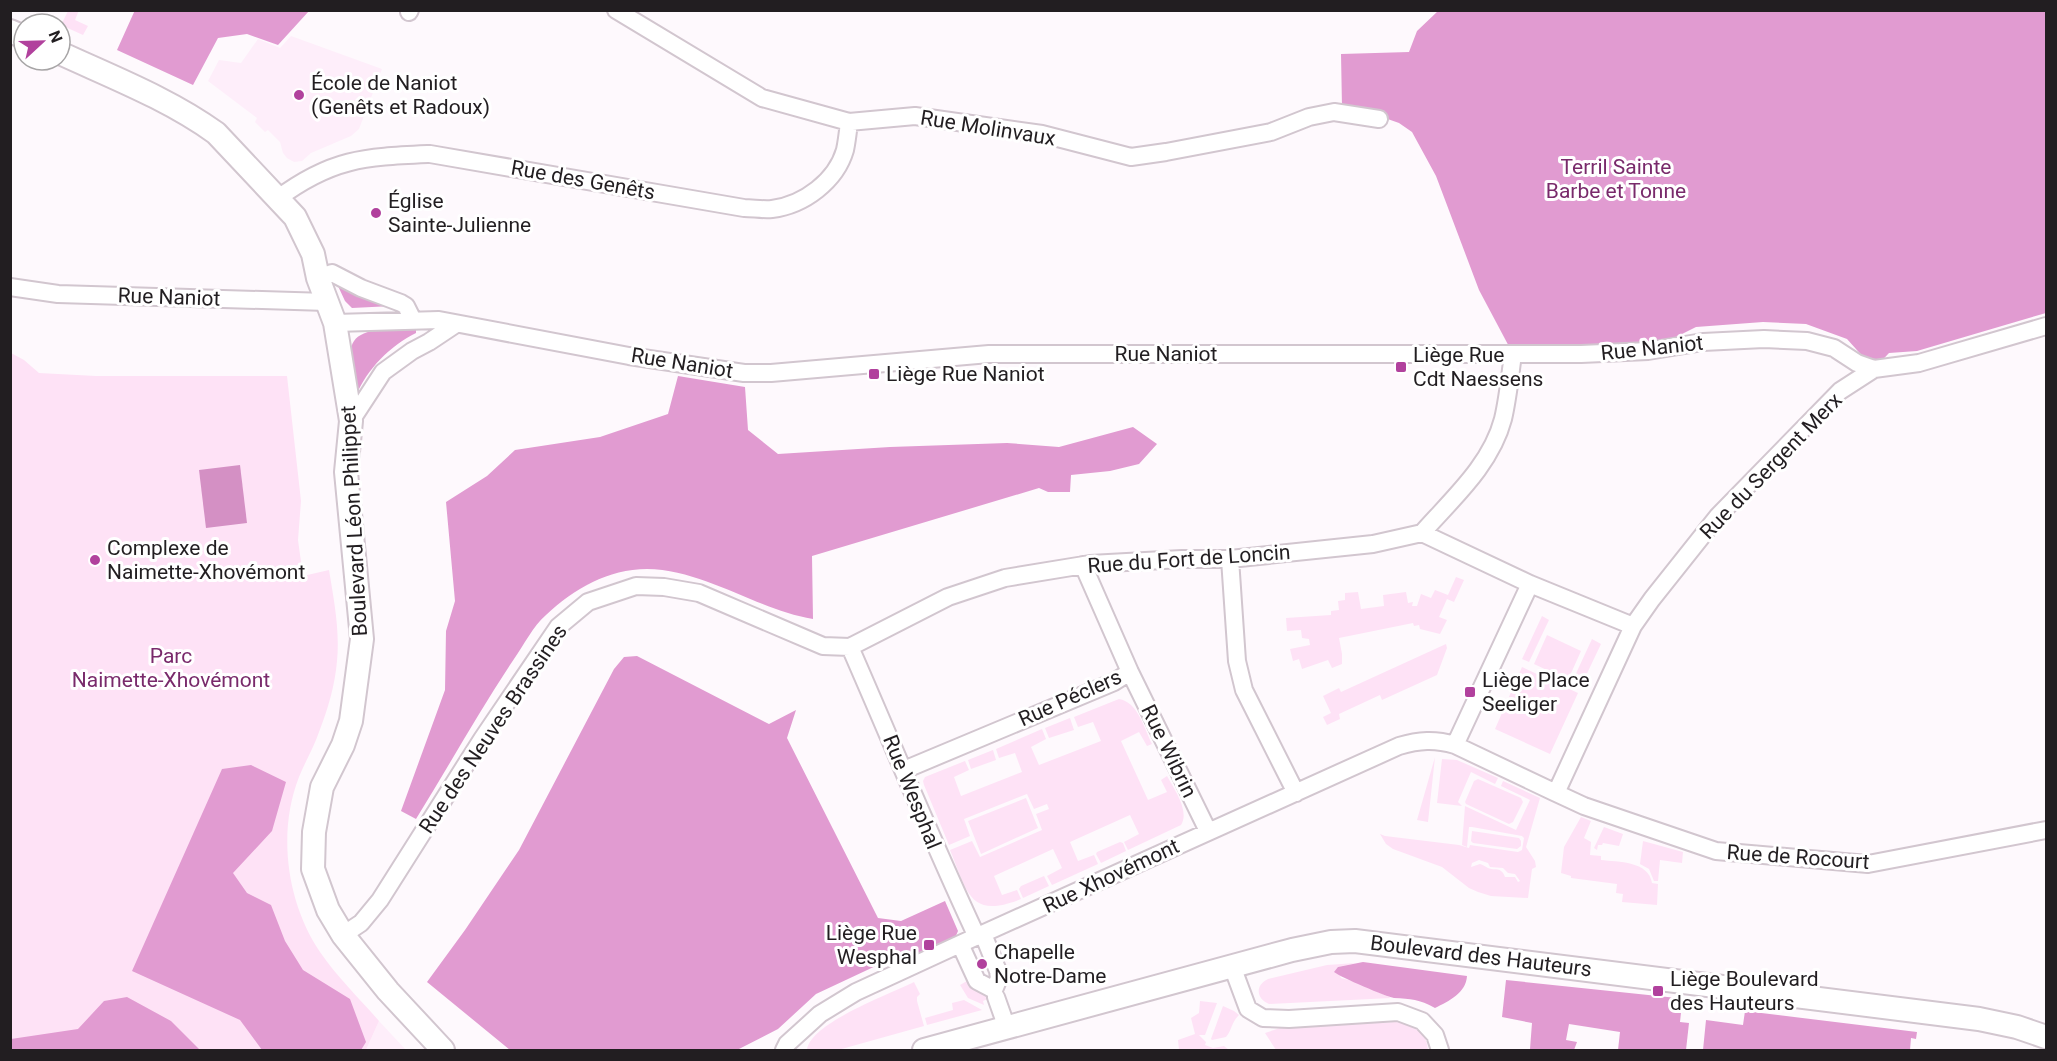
<svg xmlns="http://www.w3.org/2000/svg" width="2057" height="1061" font-family="Roboto,sans-serif">
<rect width="100%" height="100%" fill="#fef9fd"/>
<path fill="#feeefa" d="M 291,36 L 382,69 L 359,129 L 351,136 L 311,153 L 302,161 L 294,162 L 287,158 L 283,153 L 280,142 L 268,130 L 265,132 L 255,122 L 257,118 L 208,81 L 219,60 L 241,63 L 258,39 L 280,48 Z
M 379,1021 L 406,1050 L 366,1050 Z"/>
<path fill="#fee2f6" fill-rule="evenodd" d="M 79,10 L 75,20 L 88,26 L 83,35 L 61,25 L 68,11 Z
M 11,353 L 24,360 L 39,373 L 96,376 L 287,376 L 301,501 L 298,540 L 303,576 L 329,570 C 334,600 340,631 337,661 C 335,685 328,709 319,732 C 314,747 305,762 299,777 C 277,833 287,903 320,952 C 337,977 360,999 379,1021 L 366,1050 L 11,1050 Z
M 1456,577 L 1464,580 L 1454,602 L 1447,599 L 1439,617 L 1447,620 L 1440,634 L 1420,629 L 1419,625 L 1414,626 L 1413,623 L 1339,638 L 1342,654 L 1342,664 L 1332,668 L 1328,660 L 1302,669 L 1299,659 L 1293,661 L 1290,649 L 1310,645 L 1309,639 L 1302,638 L 1301,630 L 1287,631 L 1286,618 L 1331,615 L 1331,611 L 1339,610 L 1338,601 L 1345,600 L 1345,593 L 1358,592 L 1361,609 L 1384,606 L 1383,595 L 1406,592 L 1408,603 L 1413,602 L 1412,606 L 1417,606 L 1421,594 L 1431,598 L 1435,590 L 1448,595 Z
M 1542,616 L 1549,620 L 1529,662 L 1522,659 Z
M 1547,635 L 1581,651 L 1568,680 L 1534,664 Z
M 1592,639 L 1601,644 L 1581,686 L 1572,682 Z
M 1446,644 L 1447,648 L 1437,675 L 1382,700 L 1380,695 L 1339,714 L 1340,719 L 1327,725 L 1323,717 L 1331,713 L 1323,696 L 1339,688 L 1341,692 Z
M 1522,667 L 1578,693 L 1550,754 L 1495,729 Z
M 1119,699 C 1138,702 1144,728 1152,744 L 1147,746 L 1139,732 L 1121,741 L 1148,800 L 1167,792 L 1161,780 L 1167,776 C 1174,789 1190,811 1181,825 L 1128,850 L 1124,842 L 1139,834 L 1130,815 L 1070,842 L 1078,861 L 1094,855 L 1098,864 L 1052,885 L 1047,876 L 1062,868 L 1053,849 L 994,876 L 1002,895 L 1017,890 L 1021,899 C 969,920 967,891 950,850 L 972,841 L 980,857 L 1042,830 L 1036,814 L 1049,809 L 1047,804 L 1034,809 L 1027,794 L 964,819 L 970,836 L 949,845 L 924,785 L 923,781 L 925,777 L 965,761 L 969,770 L 954,777 L 961,796 L 1022,772 L 1015,753 L 999,758 L 996,749 L 1042,729 L 1046,739 L 1031,747 L 1039,765 L 1101,741 L 1093,722 L 1078,727 L 1074,717 Z
M 1070,718 L 1074,730 L 1049,738 L 1045,728 Z
M 993,750 L 996,760 L 971,769 L 968,760 Z
M 1435,757 L 1428,822 L 1417,820 Z
M 1442,759 L 1457,760 L 1498,778 L 1495,784 L 1471,772 L 1458,802 L 1462,806 L 1437,803 Z
M 1478,779 L 1521,798 L 1523,802 L 1513,822 L 1509,824 L 1466,804 L 1465,802 L 1474,781 Z
M 1503,781 L 1540,798 L 1526,847 L 1535,861 L 1536,867 L 1532,869 L 1528,898 L 1491,896 L 1478,892 L 1469,888 L 1442,867 L 1393,849 L 1386,844 L 1380,834 L 1385,836 L 1459,845 L 1469,848 L 1470,845 L 1518,852 L 1522,850 L 1524,838 L 1522,836 L 1472,827 L 1469,827 L 1467,847 L 1462,845 L 1465,806 L 1516,830 L 1530,800 L 1501,786 ZM 1479,860 L 1488,863 L 1490,867 L 1503,868 L 1508,873 L 1515,874 L 1520,881 L 1518,882 L 1515,877 L 1505,877 C 1501,866 1495,871 1488,868 C 1485,866 1483,865 1480,864 L 1471,867 L 1472,863 Z
M 1026,798 L 1038,828 L 981,854 L 968,821 Z
M 1581,817 L 1591,821 L 1584,838 L 1591,842 L 1590,855 L 1601,856 L 1601,860 C 1618,862 1649,861 1652,883 L 1658,884 L 1657,905 L 1622,902 L 1623,894 L 1616,893 L 1617,884 L 1571,878 L 1571,876 L 1561,873 L 1564,847 Z
M 1604,827 L 1623,834 L 1619,846 L 1603,843 L 1602,845 L 1598,845 L 1597,850 L 1594,848 Z
M 1472,831 L 1519,838 L 1521,841 L 1521,846 L 1517,849 L 1473,843 L 1471,841 Z
M 1643,841 L 1683,852 L 1682,863 L 1660,860 L 1658,881 L 1654,881 L 1649,869 L 1640,864 Z
M 1120,842 L 1123,843 L 1126,851 L 1101,863 L 1096,854 L 1097,852 Z
M 1044,876 L 1049,886 L 1023,898 L 1019,889 L 1021,886 Z
M 1356,963 L 1338,967 L 1341,978 L 1356,982 L 1391,998 L 1269,1004 C 1256,999 1255,985 1268,979 L 1327,965 Z
M 972,978 L 990,998 L 983,1001 L 984,1005 L 968,998 L 960,985 Z
M 914,982 L 920,994 L 917,997 L 917,1001 L 924,1026 L 838,1050 L 807,1050 C 810,1023 890,994 914,982 Z
M 964,1000 L 982,1010 L 927,1025 L 925,1018 L 953,1010 L 952,1003 Z
M 1200,1001 L 1217,1003 L 1205,1035 L 1199,1035 L 1206,1042 L 1205,1045 L 1213,1048 L 1224,1046 L 1229,1050 L 1179,1050 L 1178,1040 L 1195,1034 L 1191,1018 L 1199,1013 Z
M 1223,1006 L 1234,1011 L 1239,1015 C 1231,1023 1232,1030 1226,1037 L 1212,1040 L 1211,1039 Z
M 1396,1022 C 1414,1024 1427,1032 1428,1050 L 1276,1050 L 1265,1033 L 1283,1027 Z"/>
<path fill="#e19bd1" d="M 135,10 L 309,10 L 309,11 L 278,45 L 247,34 L 218,38 L 193,85 L 117,50 Z
M 1438,11 L 2046,11 L 2046,313 L 1917,351 L 1889,353 L 1874,369 L 1847,339 L 1806,324 L 1763,322 L 1696,327 L 1648,351 L 1513,354 L 1479,290 L 1436,176 L 1412,132 L 1399,123 L 1382,117 L 1342,107 L 1341,54 L 1409,52 L 1417,31 Z
M 338,286 L 392,306 L 352,308 L 345,301 Z
M 416,329 L 416,333 C 390,346 367,369 356,396 C 354,382 349,364 351,350 C 353,324 397,330 416,329 Z
M 678,376 L 745,387 L 748,430 L 778,454 L 890,447 L 1007,443 L 1059,447 L 1133,427 L 1157,444 L 1139,464 L 1110,471 L 1071,475 L 1070,492 L 1048,492 L 1039,488 L 812,556 L 813,619 C 757,610 706,570 647,569 C 608,569 574,589 546,615 C 533,626 524,645 514,659 C 479,711 449,766 416,819 L 401,811 L 445,690 L 446,631 L 455,601 L 446,502 L 487,476 L 515,450 L 600,437 L 668,414 Z
M 637,656 L 769,724 L 796,710 L 787,738 L 878,918 L 901,921 L 945,901 L 958,931 L 955,938 L 919,953 L 880,964 L 816,994 L 778,1029 L 737,1050 L 510,1050 L 427,982 L 465,930 L 519,850 L 614,669 L 624,657 Z
M 251,765 L 286,782 L 272,831 L 233,873 L 247,893 L 271,905 L 285,941 L 303,970 L 350,999 L 366,1042 L 361,1050 L 262,1050 L 240,1020 L 132,971 L 222,769 Z
M 1363,962 L 1467,976 C 1466,993 1449,1001 1435,1008 C 1419,999 1411,999 1394,998 C 1387,997 1340,977 1334,972 L 1338,967 Z
M 1506,980 L 1696,1000 L 1695,1004 L 1682,1003 L 1680,1022 L 1689,1023 L 1686,1050 L 1618,1050 L 1620,1032 L 1569,1024 L 1566,1040 L 1577,1042 L 1574,1050 L 1530,1049 L 1532,1023 L 1502,1017 Z
M 127,997 L 171,1021 L 200,1050 L 11,1050 L 11,1039 L 78,1029 L 104,1001 Z
M 1745,1011 L 1917,1032 L 1916,1039 L 1911,1038 L 1910,1050 L 1703,1050 L 1706,1020 L 1743,1025 Z"/>
<path fill="#d490c4" d="M 240,465 L 247,523 L 206,528 L 199,470 Z"/>
<g fill="none" stroke-linecap="round" stroke-linejoin="round">
<g stroke="#d2c6cf" stroke-width="20">
<path id="street" d="M 616,10 L 762,98 L 849,122 L 915,116 L 1042,134 L 1131,157 L 1166,152 L 1271,132 L 1309,117 L 1334,112 L 1379,119
M 409,12 L 410,10
M 277,199 C 332,158 364,157 430,154 L 744,208 C 753,208 763,210 772,209 C 804,205 836,181 845,150 C 847,141 848,131 849,122
M 318,278 L 332,273 L 361,288 L 401,303 L 406,306 L 413,320
M 10,287 L 58,294 L 327,302
M 335,323 L 439,320 L 629,356 L 744,373 L 771,373 L 989,354 L 1581,354 L 1648,351 L 1703,342 L 1764,339 L 1807,341 L 1834,348 L 1857,363 L 1874,369
M 351,421 L 383,372 L 412,351 L 429,342 L 456,324
M 1422,533 C 1452,499 1491,465 1503,419 C 1508,398 1510,376 1513,354
M 1230,559 L 1237,661 L 1244,690 L 1296,793
M 1083,565 L 1130,672 L 1208,831
M 850,647 C 892,743 932,841 977,937
M 1455,745 L 1530,584
M 904,770 L 1114,682 L 1130,672
M 1556,793 L 1584,806 L 1716,851 L 1868,864 L 2046,830
M 343,935 L 361,923 L 380,900 L 482,739 L 558,627 L 588,602 L 636,586 L 664,587 L 699,593 L 823,646 L 850,647 L 948,597 L 1005,578 L 1090,564 L 1182,559 L 1230,559 L 1373,544 L 1422,533 L 1530,584 L 1633,626
M 960,944 L 977,981 L 994,990 L 999,978 L 998,971 L 983,934
M 1232,966 L 1248,1009 L 1263,1018 L 1289,1019 L 1398,1012 L 1422,1021 L 1435,1035 L 1440,1050
M 996,997 L 1007,1028
M 784,1050 L 787,1044 L 820,1014 L 856,992 L 960,944 L 1399,746 C 1419,740 1435,739 1455,745 L 1556,793 L 1633,626 L 1652,599 L 1718,516 L 1840,391 L 1874,369 L 1919,363 L 2046,326"/>
</g>
<g stroke="#d2c6cf" stroke-width="26">
<path id="secondary" d="M 10,31 L 24,37
M 60,53 C 112,77 169,99 216,133 L 295,217 L 313,254 L 318,278 L 335,323 L 351,421 L 346,472 L 362,639 L 351,721 L 343,745 L 322,787 L 314,832 L 313,869 L 328,910 L 343,935 L 388,991 L 443,1050
M 924,1050 L 1292,950 L 1331,942 L 1355,941 L 1979,1019 L 2017,1027 L 2046,1037"/>
</g>
<use href="#street" stroke="#fff" stroke-width="16"/>
<use href="#secondary" stroke="#fff" stroke-width="22"/>
</g>
<g fill="#b1419d" stroke="#fff" stroke-width="2">
<circle cx="299" cy="95" r="6"/>
<circle cx="376" cy="213" r="6"/>
<rect x="1395" y="361" width="12" height="12" rx="3"/>
<rect x="868" y="368" width="12" height="12" rx="3"/>
<circle cx="95" cy="560" r="6"/>
<rect x="1464" y="686" width="12" height="12" rx="3"/>
<rect x="923" y="939" width="12" height="12" rx="3"/>
<circle cx="982" cy="964" r="6"/>
<rect x="1652" y="985" width="12" height="12" rx="3"/>
</g>
<g text-anchor="middle" stroke-width="6" stroke-linejoin="round" paint-order="stroke">
<g font-size="21" fill="#221e21" stroke="#fff" text-anchor="start">
<text x="311" y="90">École de Naniot<tspan x="311" dy="24">(Genêts et Radoux)</tspan></text>
<text x="388" y="208">Église<tspan x="388" dy="24">Sainte-Julienne</tspan></text>
<text x="1413" y="362">Liège Rue<tspan x="1413" dy="24">Cdt Naessens</tspan></text>
<text x="886" y="381">Liège Rue Naniot</text>
<text x="107" y="555">Complexe de<tspan x="107" dy="24">Naimette-Xhovémont</tspan></text>
<text x="1482" y="687">Liège Place<tspan x="1482" dy="24">Seeliger</tspan></text>
<text x="917" y="940" text-anchor="end">Liège Rue<tspan x="917" dy="24">Wesphal</tspan></text>
<text x="994" y="959">Chapelle<tspan x="994" dy="24">Notre-Dame</tspan></text>
<text x="1670" y="986">Liège Boulevard<tspan x="1670" dy="24">des Hauteurs</tspan></text>
</g>
<g font-size="21" fill="#221e21" stroke="#fff">
<text transform="translate(988 128) rotate(9)" y="7">Rue Molinvaux</text>
<text transform="translate(583 180) rotate(10)" y="7">Rue des Genêts</text>
<text transform="translate(169 297) rotate(2)" y="7">Rue Naniot</text>
<text transform="translate(1652 348) rotate(-6)" y="7">Rue Naniot</text>
<text x="1166" y="361">Rue Naniot</text>
<text transform="translate(682 363) rotate(9)" y="7">Rue Naniot</text>
<text transform="translate(1771 466) rotate(-46)" y="7">Rue du Sergent Merx</text>
<text transform="translate(354 521) rotate(-93)" y="7">Boulevard Léon Philippet</text>
<text transform="translate(1189 559) rotate(-4)" y="7">Rue du Fort de Loncin</text>
<text transform="translate(1070 698) rotate(-24)" y="7">Rue Péclers</text>
<text transform="translate(493 729) rotate(-56)" y="7">Rue des Neuves Brassines</text>
<text transform="translate(1169 751) rotate(64)" y="7">Rue Wibrin</text>
<text transform="translate(912 792) rotate(68)" y="7">Rue Wesphal</text>
<text transform="translate(1798 857) rotate(4)" y="7">Rue de Rocourt</text>
<text transform="translate(1111 876) rotate(-25)" y="7">Rue Xhovémont</text>
<text transform="translate(1481 956) rotate(7)" y="7">Boulevard des Hauteurs</text>
</g>
<g font-size="21" fill="#792a6b" stroke="#fff">
<text x="1616" y="174">Terril Sainte<tspan x="1616" dy="24">Barbe et Tonne</tspan></text>
<text x="171" y="663">Parc<tspan x="171" dy="24">Naimette-Xhovémont</tspan></text>
</g>
</g>
<rect width="2057" height="1061" fill="none" stroke="#221e21" stroke-width="24"/>
<g transform="translate(42 42) rotate(68)"><circle r="28" fill="#ffffff" stroke="#a7a5a6" stroke-width="1.5"/>
<path d="M0-4.5L10 22L0 15L-10 22Z" fill="#b1419d"/>
<text y="-9" font-size="16" font-weight="bold" text-anchor="middle" fill="#221e21">N</text>
</g>
</svg>
